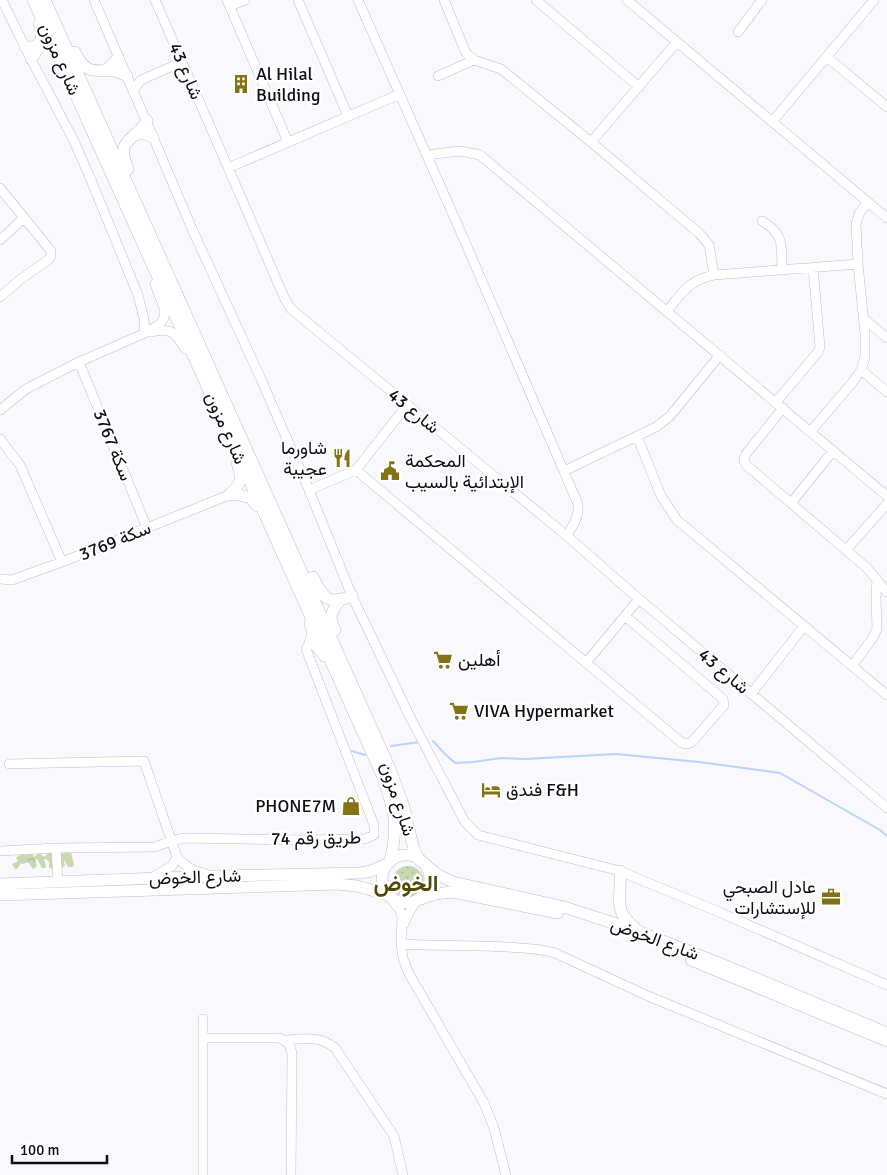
<svg xmlns="http://www.w3.org/2000/svg" width="887" height="1175" font-family="Signika,Vazirmatn,sans-serif">
<defs>
<pattern id="grass-dots" width="8" height="8" patternUnits="userSpaceOnUse" patternTransform="scale(1.25)"><rect width="8" height="8" fill="#c8d9b2"/><path d="M2 2h.1M6 6h.1" fill="none" stroke="#abb998" stroke-width="1.8" stroke-linecap="round"/></pattern>
<pattern id="forest-crowns" width="20" height="18" patternUnits="userSpaceOnUse" patternTransform="scale(1.25)"><rect width="20" height="18" fill="#c8d9b2"/><path d="M2 6a3 3 0 1 1 6 0M12 15a3 3 0 1 1 6 0" fill="none" stroke="#abb998"/></pattern>
</defs>
<rect width="100%" height="100%" fill="#f9f8fc"/>
<path fill="url(#grass-dots)" d="M392 882a16 16 0 1 1 32 0a16 16 0 1 1-32 0Z"/>
<path fill="url(#forest-crowns)" d="M 59,852 L 63,854 L 67,852 L 71,852 L 74,865 L 72,867 L 68,867 L 64,860 L 64,862 L 65,866 L 62,868 L 52,869 L 49,867 L 49,862 L 46,859 L 44,859 L 46,866 L 45,868 L 42,868 L 37,859 L 35,860 L 37,866 L 33,869 L 28,862 L 23,864 L 21,863 L 17,869 L 15,869 L 12,864 L 18,861 L 16,858 L 17,857 L 23,853 L 26,855 L 32,853 L 34,857 L 39,853 L 45,857 L 46,855 L 50,853 L 52,855 Z"/>
<g fill="none" stroke-linecap="round" stroke-linejoin="round">
<path stroke="#bcd1fb" stroke-width="2" d="M 433,741 L 445,754 L 455,763 L 473,762 L 501,758 L 525,759 L 616,754 L 699,762 L 780,773 L 880,830 L 887,836
M 391,746 L 420,742
M 352,751 L 365,755"/>
<g stroke="#c2bad0" stroke-width="10">
<path id="minor" d="M 2,0 L 31,59 L 74,141 L 91,180 L 138,295 L 144,319 L 145,333
M 94,0 L 153,137 L 193,231 L 261,379 L 309,490 L 352,596 L 410,717 L 465,822 L 478,835 L 620,871 L 634,877 L 719,912 L 887,985
M 155,0 L 247,211 L 280,288 L 285,299 L 291,309 L 567,536 L 639,599 L 887,808
M 227,0 L 288,142
M 298,0 L 348,116
M 358,0 L 466,244 L 578,504 C 579,519 573,524 567,536
M 444,0 L 466,53 L 474,60
M 536,0 L 639,87
M 627,0 L 887,218
M 230,6 L 245,0
M 738,32 L 762,0
M 827,57 L 887,107
M 438,76 L 474,60 L 501,69 L 591,142 L 700,234 L 709,245 L 714,275
M 133,91 L 141,80 L 182,62
M 772,122 L 874,0
M 591,142 L 677,42
M 426,155 L 460,151 L 480,155 L 887,496
M 228,168 L 400,94
M 0,188 L 51,251 L 51,256 L 48,260 L 21,279 L 0,297
M 762,221 C 785,235 781,245 782,270
M 0,240 L 24,218
M 667,311 C 682,293 689,280 714,275 L 858,264
M 863,318 L 887,338
M 152,332 C 171,327 176,333 185,349
M 79,362 L 147,528
M 861,370 L 887,392
M 776,402 L 818,352 L 820,347 L 813,267
M 783,408 L 746,454 L 744,459 L 745,464 L 867,568 L 887,592
M 0,410 L 26,389 L 79,362 L 145,333 L 160,324 L 164,318 L 165,311 L 155,284
M 811,431 L 852,383 L 861,370 L 865,358 L 865,334 L 858,264 L 856,224 L 859,214 L 867,202
M 637,436 L 661,496 L 677,520 L 887,695
M 0,439 L 20,465 L 62,562
M 356,470 L 682,743 L 687,744 L 692,742 L 724,705 L 723,699 L 625,616
M 564,471 L 656,427 L 670,416 L 720,355
M 309,490 L 356,470 L 407,405
M 791,503 L 833,451
M 846,550 L 887,504
M 0,579 L 12,580 L 20,577 L 62,562 L 229,495
M 586,663 L 639,599
M 852,666 L 872,639 L 877,629 L 876,597 L 877,579
M 751,694 L 804,626
M 9,764 L 144,761 L 177,857 C 187,868 192,870 206,874
M 56,848 L 58,882
M 0,851 L 56,848 L 154,847 L 175,840 L 185,838 L 307,840 L 365,839 L 374,835 L 374,825 L 306,649 L 310,643
M 153,877 L 172,866 L 177,857
M 390,897 L 401,912 L 402,918 L 401,944 L 403,958 L 408,972 L 484,1103 L 494,1128 L 506,1175
M 404,924 L 409,913 L 417,900
M 401,944 C 436,946 471,945 506,947 C 523,948 539,948 555,953 L 648,996 L 887,1094
M 203,1019 L 203,1175
M 203,1038 L 279,1038 C 288,1041 291,1046 292,1054 L 291,1175
M 284,1040 C 303,1039 319,1035 335,1048 L 394,1136 L 403,1175"/>
</g>
<g stroke="#c2bad0" stroke-width="12">
<path id="major" d="M 33,0 L 382,775 C 394,808 399,827 390,861
M 45,0 L 390,769 L 403,804 L 413,846 L 419,860
M 25,47 C 32,48 36,46 41,41
M 75,52 C 90,84 104,62 127,76
M 31,59 C 39,50 45,36 39,24
M 106,70 L 114,63 L 118,57
M 135,134 L 145,134 L 153,137
M 128,169 C 115,138 133,143 147,121
M 229,495 L 239,495 L 251,498 L 257,506
M 229,495 C 241,484 243,480 237,463
M 313,577 C 324,599 327,605 352,596
M 310,623 L 313,635 L 310,643 C 317,644 320,650 324,656
M 335,630 C 328,616 331,613 340,600
M382 879a24 24 0 1 1 48 0a24 24 0 1 1-48 0Z
M 421,861 L 438,875 L 453,882 L 564,907 L 638,931 L 719,963 L 887,1033
M 620,871 C 622,885 616,904 623,915 C 627,921 632,925 637,930
M 0,884 L 214,876 L 361,873 L 371,871 L 389,863
M 0,895 L 337,884 L 357,886 L 388,895
M 418,900 L 435,894 L 452,892 L 558,913
M 691,960 L 887,1041"/>
</g>
<use href="#minor" stroke="#fff" stroke-width="9"/>
<use href="#major" stroke="#fff" stroke-width="11"/>
</g>
<defs>
<g id="building-bare" transform="scale(1.5)"><path d="M-4-6H4V6H1V3H-1V6H-4ZM-2.5-4.3h1.7v1.8h-1.7ZM.8-4.3h1.7v1.8H.8ZM-2.5-1h1.7V.8h-1.7ZM.8-1h1.7V.8H.8Z" fill="#837315" stroke="#fff" stroke-width="2.5" paint-order="stroke"/></g>
<g id="restaurant-bare" transform="scale(1.5)"><path d="M-5-6h1v4h1v-4h1v4h1v-4h1v5L-1.5 .5V6h-2V.5L-5-1ZM5-6V6H3V1.5H1.5Q1.5-4 5-6Z" fill="#837315" stroke="#fff" stroke-width="2.5" paint-order="stroke"/></g>
<g id="civic-bare" transform="scale(1.5)"><path d="M-.6-6.5H3V-4.5H.6V-3L4-1V1h2V6H-6V1h2V-1L-.6-3ZM-1.2 2.5V6h2.4V2.5Z" fill="#837315" stroke="#fff" stroke-width="2.5" paint-order="stroke"/></g>
<g id="supermarket-bare" transform="scale(1.5)"><path d="M-6-5.5h2.5l.6 2H6L4.5 2H-2.5L-4.4-4H-6ZM-1.5 3.2a1.3 1.3 0 1 0 .1 0ZM3 3.2a1.3 1.3 0 1 0 .1 0Z" fill="#837315" stroke="#fff" stroke-width="2.5" paint-order="stroke"/></g>
<g id="hotel-bare" transform="scale(1.5)"><path d="M-6-4.5h1.5V1H6V5H4.5V3h-9V5H-6ZM-4 0a1.8 1.8 0 1 1 3.6 0ZM.5 0V-2.5h3Q6-2.5 6 0Z" fill="#837315" stroke="#fff" stroke-width="2.5" paint-order="stroke"/></g>
<g id="shop-bare" transform="scale(1.5)"><path d="M-5-2.5h2.3a2.7 3.5 0 0 1 5.4 0H5L5.5 6h-11ZM-1.5-2.5h3a1.5 2.3 0 0 0-3 0Z" fill="#837315" stroke="#fff" stroke-width="2.5" paint-order="stroke"/></g>
<g id="office-bare" transform="scale(1.5)"><path d="M-6-3h4V-5.5h4V-3h4V5H-6ZM-1-4.5V-3h2v-1.5ZM-6 0V1H6V0Z" fill="#837315" stroke="#fff" stroke-width="2.5" paint-order="stroke"/></g>
</defs>
<g fill-rule="evenodd">
<use href="#building-bare" x="241" y="84"/>
<use href="#restaurant-bare" x="342" y="458"/>
<use href="#civic-bare" x="390" y="471"/>
<use href="#supermarket-bare" x="443" y="660"/>
<use href="#supermarket-bare" x="459" y="711"/>
<use href="#hotel-bare" x="491" y="790"/>
<use href="#shop-bare" x="351" y="806"/>
<use href="#office-bare" x="831" y="897"/>
</g>
<g text-anchor="middle" stroke-width="5" stroke-linejoin="round" paint-order="stroke">
<g font-size="18" fill="#0f0d14" stroke="#fff">
<text transform="translate(60 59) rotate(66)" y="6">شارع مزون</text>
<text transform="translate(186 71) rotate(67)" y="6">شارع 43</text>
<text transform="translate(414 411) rotate(39)" y="6">شارع 43</text>
<text transform="translate(226 428) rotate(66)" y="6">شارع مزون</text>
<text transform="translate(113 445) rotate(68)" y="6">سكة 3767</text>
<text transform="translate(115 541) rotate(-22)" y="6">سكة 3769</text>
<text transform="translate(724 671) rotate(40)" y="6">شارع 43</text>
<text transform="translate(398 799) rotate(72)" y="6">شارع مزون</text>
<text transform="translate(316 838) rotate(-1)" y="6">طريق رقم 74</text>
<text transform="translate(195 877) rotate(-2)" y="6">شارع الخوض</text>
<text transform="translate(655 939) rotate(20)" y="6">شارع الخوض</text>
</g>
<g font-size="18" fill="#0f0d14" stroke="#fff" text-anchor="start">
<text x="256" y="80">Al Hilal<tspan x="256" dy="21">Building</tspan></text>
<text x="327" y="454" text-anchor="end">شاورما<tspan x="327" dy="21">عجيبة</tspan></text>
<text x="405" y="467">المحكمة<tspan x="405" dy="21">الإبتدائية بالسيب</tspan></text>
<text x="458" y="666">أهلين</text>
<text x="474" y="717">VIVA Hypermarket</text>
<text x="506" y="796">فندق F&amp;H</text>
<text x="336" y="812" text-anchor="end">PHONE7M</text>
<text x="816" y="893" text-anchor="end">عادل الصبحي<tspan x="816" dy="21">للإستشارات</tspan></text>
</g>
<g font-size="22" font-weight="bold" fill="#534906" stroke="#fff">
<text x="406" y="891">الخوض</text>
</g>
</g>
<path d="M12 1155v8h95v-8" fill="none" stroke="#0f0d14" stroke-width="2.5"/>
<text x="20" y="1155" font-size="15" fill="#0f0d14" stroke="#ffffff" stroke-width="4" paint-order="stroke">100 m</text>
</svg>
